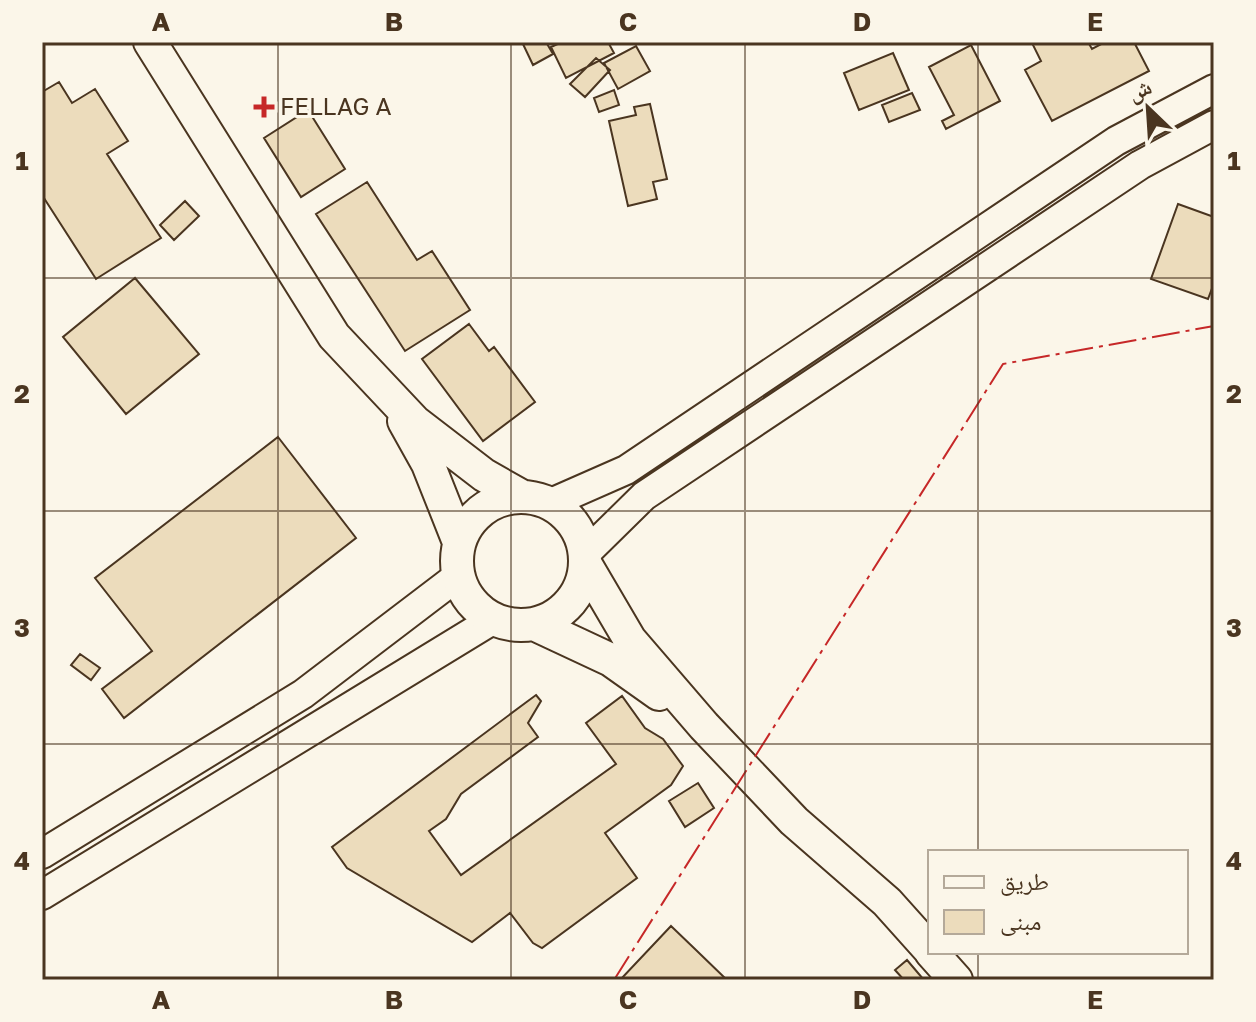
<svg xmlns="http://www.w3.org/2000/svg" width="1256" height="1022" font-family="'Golos Text','Noto Naskh Arabic',sans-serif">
<rect width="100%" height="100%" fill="#fbf6e9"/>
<path fill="#ecdcbc" stroke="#4a3520" stroke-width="2" d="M 522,42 L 546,42 L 553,54 L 533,65 Z
M 562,42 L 608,42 L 614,53 L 566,78 L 551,47 Z
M 1038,42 L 1088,42 L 1092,49 L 1105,42 L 1134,42 L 1149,71 L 1052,121 L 1025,70 L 1041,61 L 1033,45 Z
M 971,45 L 1000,101 L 946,129 L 942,121 L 954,115 L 929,67 Z
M 636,46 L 650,71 L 618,89 L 604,63 Z
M 893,53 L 909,90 L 859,110 L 844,73 Z
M 596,58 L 610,70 L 585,97 L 570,84 Z
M 59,82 L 72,103 L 95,89 L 128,141 L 107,154 L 161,238 L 96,279 L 42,195 L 42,92 Z
M 614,90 L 619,105 L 599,112 L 594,98 Z
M 912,93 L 920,110 L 889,122 L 882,105 Z
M 650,104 L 667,179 L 653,182 L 657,199 L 628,206 L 609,121 L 636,115 L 634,107 Z
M 308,110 L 345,169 L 301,197 L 264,138 Z
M 367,182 L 417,260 L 432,251 L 470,310 L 405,351 L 316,214 Z
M 185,201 L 199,216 L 174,240 L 160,225 Z
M 1178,204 L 1214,217 L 1214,283 L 1208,299 L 1151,279 Z
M 135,278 L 199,354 L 126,414 L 63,337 Z
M 469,324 L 489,351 L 494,347 L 535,402 L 483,441 L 422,359 Z
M 278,437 L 356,538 L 124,718 L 102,689 L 152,651 L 95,578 Z
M 80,654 L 100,668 L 91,680 L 71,665 Z
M 536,695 L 541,701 L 528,723 L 538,737 L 461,794 L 446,819 L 429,831 L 461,875 L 616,764 L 586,723 L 622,696 L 645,728 L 663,739 L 683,766 L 671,785 L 605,833 L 637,878 L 542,948 L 533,943 L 510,913 L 472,942 L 347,868 L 332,847 Z
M 698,783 L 714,808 L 685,827 L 669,801 Z
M 671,926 L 696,950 L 727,980 L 620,980 Z
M 907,960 L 924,980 L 904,980 L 895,970 Z"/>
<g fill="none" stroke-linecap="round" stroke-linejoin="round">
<g stroke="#4a3520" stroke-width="32">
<path id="tertiary" d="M 551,503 L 626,470 L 1116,141 L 1214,89
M 586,553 L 644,496 L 1140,165 L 1214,125
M 42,854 L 303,694 L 458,576
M 42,895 L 494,619"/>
</g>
<g stroke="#4a3520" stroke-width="36">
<path id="secondary" d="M 150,42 L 334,336 L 415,422 L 484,475 L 521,496
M 404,421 L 428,464 L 459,542
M457 561a64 64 0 1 1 128 0a64 64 0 1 1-128 0Z
M 586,565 L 630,640 L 704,726 L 794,821 L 887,902 L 930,950
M 534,624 L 611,660 L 659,694
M 931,952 L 956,980"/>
</g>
<use href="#tertiary" stroke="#fbf6e9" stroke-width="28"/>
<use href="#secondary" stroke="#fbf6e9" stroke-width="32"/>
<path stroke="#c62828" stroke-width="2" stroke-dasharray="28 6 4 6" stroke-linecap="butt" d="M 614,980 L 1003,364 L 1214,326"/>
</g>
<path fill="none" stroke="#4a3520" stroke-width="2" stroke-opacity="0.55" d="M 278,42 L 278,980M 511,42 L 511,980M 745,42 L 745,980M 978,42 L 978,852M 42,278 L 1214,278M 42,511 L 1214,511M 42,744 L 1214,744M 978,952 L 978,980"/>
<path fill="#c62828" stroke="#fbf6e9" stroke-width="3" d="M260 95h8v8h8v8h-8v8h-8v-8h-8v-8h8z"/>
<g text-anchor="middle" stroke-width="6" stroke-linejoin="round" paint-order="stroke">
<g font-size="24" fill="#4a3520" stroke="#fbf6e9" text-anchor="start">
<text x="280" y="115">FELLAG A</text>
</g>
</g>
<rect width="1256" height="1022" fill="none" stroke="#fbf6e9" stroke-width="88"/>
<rect x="928" y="850" width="260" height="104" fill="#fbf6e9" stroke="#b4a999" stroke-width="2"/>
<rect x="944" y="876" width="40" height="12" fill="#fbf6e9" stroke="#b4a999" stroke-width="2"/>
<text x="1000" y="890" font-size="24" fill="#4a3520">طريق</text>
<rect x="944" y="910" width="40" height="24" fill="#ecdcbc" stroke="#b4a999" stroke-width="2"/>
<text x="1000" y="930" font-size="24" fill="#4a3520">مبنى</text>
<g transform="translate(1148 108) rotate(335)" stroke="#fbf6e9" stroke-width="6" paint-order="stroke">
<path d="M0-6L14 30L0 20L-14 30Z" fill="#4a3520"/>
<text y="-12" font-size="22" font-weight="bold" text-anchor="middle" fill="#4a3520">ش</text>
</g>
<rect x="44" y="44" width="1168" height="934" fill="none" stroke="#4a3520" stroke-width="3"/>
<g font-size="26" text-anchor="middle" font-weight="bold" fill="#4a3520">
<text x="161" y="31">A</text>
<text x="394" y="31">B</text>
<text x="628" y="31">C</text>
<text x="862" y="31">D</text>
<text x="1095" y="31">E</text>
<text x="22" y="170">1</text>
<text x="1234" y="170">1</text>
<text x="22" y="403">2</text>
<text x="1234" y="403">2</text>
<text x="22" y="637">3</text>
<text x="1234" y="637">3</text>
<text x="22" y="870">4</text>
<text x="1234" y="870">4</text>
<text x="161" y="1009">A</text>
<text x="394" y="1009">B</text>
<text x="628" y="1009">C</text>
<text x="862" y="1009">D</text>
<text x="1095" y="1009">E</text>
</g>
</svg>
